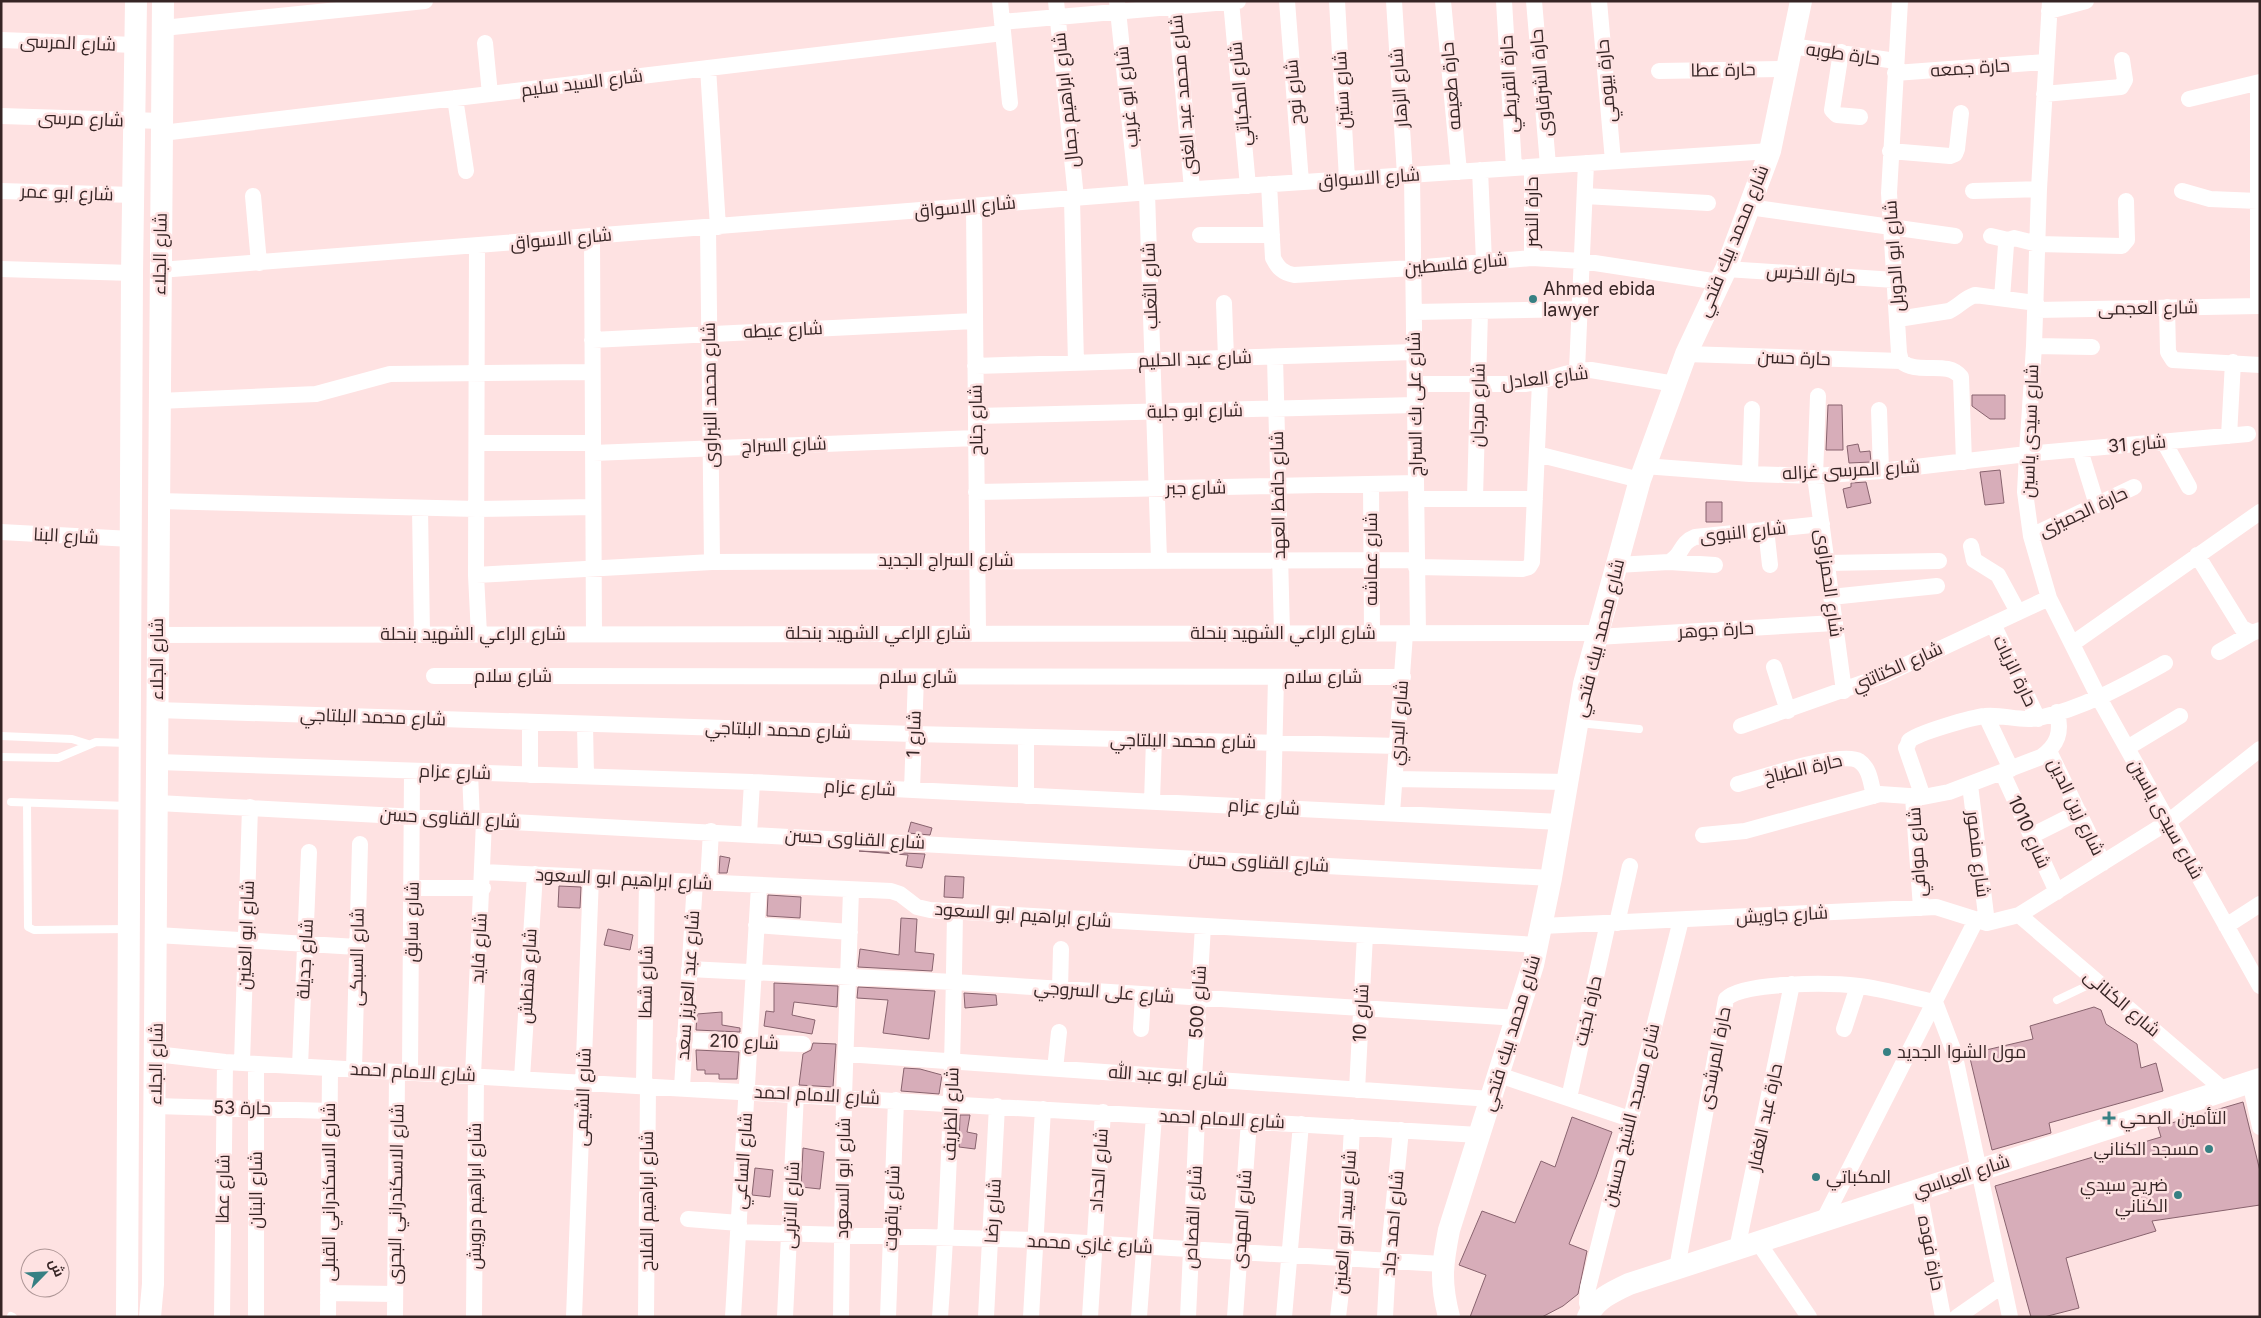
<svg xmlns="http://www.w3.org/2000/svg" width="2261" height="1318" font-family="Inter,Cairo,sans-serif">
<rect width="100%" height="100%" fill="#fee2e2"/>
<path fill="#d7adb9" stroke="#88636e" d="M 1972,395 L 2005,395 L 2005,419 L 1990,419 L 1972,406 Z
M 1828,405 L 1842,405 L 1843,450 L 1826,450 Z
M 1858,444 L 1860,452 L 1870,451 L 1871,462 L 1849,463 L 1847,446 Z
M 2000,470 L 2004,503 L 1985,505 L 1980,472 Z
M 1866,482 L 1871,503 L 1847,508 L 1843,489 L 1851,487 L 1851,483 Z
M 1706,502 L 1722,502 L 1722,522 L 1706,522 Z
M 911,822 L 932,828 L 930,835 L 908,833 Z
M 859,851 L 925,854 L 922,868 L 906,866 L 908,855 Z
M 720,856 L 730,858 L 727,873 L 719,873 Z
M 945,876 L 964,877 L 963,898 L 944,897 Z
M 559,886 L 581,887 L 580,908 L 558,907 Z
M 768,895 L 801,897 L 800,918 L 767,916 Z
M 901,918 L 917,919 L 915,952 L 934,954 L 932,971 L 858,967 L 860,949 L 899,955 Z
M 608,929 L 633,935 L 630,950 L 604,945 Z
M 774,983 L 838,986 L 837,1007 L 794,1002 L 792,1015 L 815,1020 L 812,1034 L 764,1026 L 766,1011 L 774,1012 Z
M 858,987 L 935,991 L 929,1039 L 883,1033 L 888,1000 L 857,998 Z
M 964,993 L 996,995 L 997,1005 L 965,1008 Z
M 2094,1007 L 2101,1010 L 2106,1024 L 2137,1044 L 2141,1068 L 2156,1063 L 2163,1091 L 2049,1123 L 2051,1133 L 1992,1150 L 1969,1054 L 2033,1039 L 2030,1026 Z
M 722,1012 L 722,1025 L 740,1028 L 740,1032 L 696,1030 L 697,1014 Z
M 813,1043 L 836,1044 L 833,1087 L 799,1085 L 803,1054 L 811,1050 Z
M 696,1050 L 739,1052 L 737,1079 L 719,1079 L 719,1074 L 705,1074 L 705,1070 L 697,1070 Z
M 904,1068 L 920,1069 L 942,1075 L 939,1094 L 901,1091 Z
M 2243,1102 L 2260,1171 L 2260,1205 L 2152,1221 L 2156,1231 L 2066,1258 L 2079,1308 L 2044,1317 L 2031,1317 L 1995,1186 L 2161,1137 L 2158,1127 Z
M 960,1115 L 970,1115 L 967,1132 L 977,1134 L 975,1149 L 959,1147 Z
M 1572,1117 L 1612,1132 L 1596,1177 L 1569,1244 L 1587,1251 L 1578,1294 L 1563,1306 L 1542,1317 L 1470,1317 L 1486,1275 L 1459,1265 L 1482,1211 L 1515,1223 L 1541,1161 L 1555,1167 Z
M 803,1148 L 824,1152 L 820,1189 L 801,1187 Z
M 755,1168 L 773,1170 L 770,1197 L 752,1195 Z"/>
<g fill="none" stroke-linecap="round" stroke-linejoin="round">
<path stroke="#fff" stroke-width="8" d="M 1579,723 L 1639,729
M 1,736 L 72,739 L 88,744
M 1,757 L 58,758 L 96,742 L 128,743
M 11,802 L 128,806
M 27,803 L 28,927 L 34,930 L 128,929
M 2057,1000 L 2097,981
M 11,1316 L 13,1317"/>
<path stroke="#fff" stroke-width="16" d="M 1000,1 L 1010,103
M 1056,1 L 1076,198
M 1117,1 L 1137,193
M 1175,1 L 1192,189
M 1231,1 L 1248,186
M 1287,1 L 1301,182
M 1337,1 L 1347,179
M 1394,1 L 1405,175
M 1443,1 L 1459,172
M 1504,1 L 1514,168
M 1534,1 L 1548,165
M 1599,1 L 1613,161
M 1900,1 L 1889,193 L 1899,353 L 1901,361 C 1917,376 1947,359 1961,377 L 1964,462
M 2050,1 L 2039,189 L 2034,346 L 2027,454 L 2025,492 L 2031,536 L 2049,598 L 2099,698 L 2260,986
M 2049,11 L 2086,1
M 1002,22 L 1238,1
M 163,28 L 425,1
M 1,40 L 135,45
M 485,43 L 490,94
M 1791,46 L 1896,61
M 1841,52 L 1832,110 L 1837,115 L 1860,117
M 708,68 L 718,227
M 1659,71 L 1786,69
M 1895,73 L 2045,62
M 2258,83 L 2258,306
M 2044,94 L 2121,87 L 2125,80 L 2122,60
M 455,98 L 466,171
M 2189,99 L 2260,82
M 1,116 L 162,121
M 162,133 L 1003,33
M 1890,151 L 1950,156 L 1955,154 L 1957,149 L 1961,113
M 1480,170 L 1484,261
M 1412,175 L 1418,633
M 1269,184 L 1273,258 C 1278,268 1283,273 1294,275 L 1413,268 L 1532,258 L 1582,261 L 1719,282
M 1,191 L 133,195
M 1973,191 L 2039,189
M 2182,191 L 2210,199 L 2258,201
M 1147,193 L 1159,560
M 253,196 L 259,263
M 1585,196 L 1708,203
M 1072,199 L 1076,363
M 974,207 L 978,633
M 1749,207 L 1955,236
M 708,228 L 712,562
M 1200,235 L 1272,235
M 1991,236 L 2008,240
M 592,237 L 594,634
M 477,246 L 476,575 L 479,635
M 1532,258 L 1532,167
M 1,269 L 132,273
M 1726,269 L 1895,280
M 160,270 L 1137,193 L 1770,151
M 2002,298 L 2006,245 L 2008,240 L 2014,238 L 2038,244 L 2122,246 L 2127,240 L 2126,201
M 1224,303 L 1226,358
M 2167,307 L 2168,352 L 2173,360 L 2260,365
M 2036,310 L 2260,306
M 1414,312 L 1580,309
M 1898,319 L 1949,311 C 1959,306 1965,298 1975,295 L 2036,303
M 592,340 L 974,321
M 2034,346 L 2092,347
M 1686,354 L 1901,361
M 1275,357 L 1282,633
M 975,366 L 1414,352
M 1577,370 L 1586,163
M 1414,384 L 1525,384 C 1548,381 1567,370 1591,370 L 1675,384
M 1818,396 L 1815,476 L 1844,691
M 159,401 L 316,394 L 390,374 L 592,372
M 1879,410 L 1881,471
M 976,416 L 1415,405
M 2229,436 L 2233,362
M 2164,442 L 2189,487
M 477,443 L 593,443
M 2080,450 L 2097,505
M 593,453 L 976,438
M 1537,454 L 1640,480
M 1644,466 L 1750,474 L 1815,476 L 1881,471 L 2027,454 L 2248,434
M 1750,474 L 1752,409
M 1371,484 L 1372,633
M 976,492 L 1416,483
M 1475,498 L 1480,311
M 1416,499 L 1535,499
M 158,501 L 477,509 L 593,507
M 420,508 L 422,635
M 1766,529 L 1770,565
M 1,532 L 131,539
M 2031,536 L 2134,487
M 1971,546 L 1974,560 L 1998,575 L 2018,612
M 2197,555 L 2242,628 L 2252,633 L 2260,630
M 1669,562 L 1715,565
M 1827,563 L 1939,561
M 1617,565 L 1669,562 C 1683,556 1679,543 1695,537 L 1822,524
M 1416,567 L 1522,569 L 1529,567 L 1532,562 L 1540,382
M 476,575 L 712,562 L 1416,560
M 1831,597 L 1937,586
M 1993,624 L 2038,719
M 157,635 L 1598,633
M 1597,637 L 1835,623
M 2072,644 L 2260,512
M 2219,652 L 2252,633
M 1774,667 L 1788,711
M 434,676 L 1403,677
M 157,710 L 914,734 L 1399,746
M 1986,716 L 2011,769
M 585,724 L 586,776
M 1741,726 L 1882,676 L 2049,598
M 2127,748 L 2180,716
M 2049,751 L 2103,863
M 158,762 L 752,782 L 1561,822
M 2002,772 L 2057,892
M 470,773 L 472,820
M 530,775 L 530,722
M 1395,779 L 1568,782
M 1738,784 C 1760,778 1843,750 1859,761 C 1870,768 1871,784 1874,796
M 1970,785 L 1987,923
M 912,790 L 916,677
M 1026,796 L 1026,737
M 1913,797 L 1921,908
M 1923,797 L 1906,748 C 1907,747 1909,742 1909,741 C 1917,733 1973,717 1985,716 C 2003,714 2021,722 2039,718 C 2084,708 2125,685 2165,663
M 1152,802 L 1154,740
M 158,803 L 1551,878
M 1273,808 L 1276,677
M 1392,813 L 1405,634
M 749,834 L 752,782
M 1703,835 L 1745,831 L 1880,794 L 1923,797 L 1949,792 L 2041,757 C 2058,745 2062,732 2057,712
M 2031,836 L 2079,812
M 483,872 L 891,891 L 900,894 L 917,907 L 930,910 L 1538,945
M 708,883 L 711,831
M 413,888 L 483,888
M 2019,915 L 2225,1091
M 1617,923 L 1630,866
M 756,925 L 850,932
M 1542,926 L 1936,907 L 1987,923 L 2019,915 L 2168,822 L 2260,749
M 2226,926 L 2260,904
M 157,935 L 357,947
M 689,969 L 954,982 L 1518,1018
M 1060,989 L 1061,949
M 1141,1029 L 1143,995
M 1844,1029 L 1858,986
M 684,1040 L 803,1044
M 156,1054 L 225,1062 L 1479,1135
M 846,1054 L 1491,1099
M 242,1063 L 250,807
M 256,1064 L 256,1317
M 300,1066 L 309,852
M 354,1069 L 360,844
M 1055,1069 L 1059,1032
M 410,1072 L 412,771
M 1499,1075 L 1630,1119
M 473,1076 L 484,821
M 522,1078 L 535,874
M 1194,1078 L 1203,926
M 2250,1082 L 2260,1127
M 644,1085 L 647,880
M 682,1087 L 695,882
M 1357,1090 L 1365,935
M 1569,1098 L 1608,923
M 155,1106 L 330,1111
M 1919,1190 L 1943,1317
M 688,1219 L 739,1223
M 1823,1221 L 1976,920
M 738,1232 L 1036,1240 L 1442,1264
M 1758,1242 L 1809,1317
M 1737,1249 L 1792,984
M 1677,1268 L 1726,999 C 1743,981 1834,983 1859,986 C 1884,989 1910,997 1935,1002 L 1954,1052 L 2010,1317
M 328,1293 L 395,1294
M 1590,1311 L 1587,1303 L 1588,1288 L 1681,920
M 222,1317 L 225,1062
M 328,1317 L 330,1068
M 395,1317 L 397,1072
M 474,1317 L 476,1076
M 574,1317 L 591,877
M 646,1317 L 648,1085
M 733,1317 L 759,886
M 785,1317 L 796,1094
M 841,1317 L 844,1097 L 851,890
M 888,1317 L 896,1100
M 940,1317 C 950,1182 953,1047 955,912
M 986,1317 L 997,1106
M 1031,1317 L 1043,1109
M 1090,1317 L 1103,1112
M 1139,1317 L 1154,1116
M 1188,1317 L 1197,1118
M 1235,1317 L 1249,1121
M 1284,1317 L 1301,1124
M 1338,1317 L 1345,1259 L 1352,1127
M 1385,1317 L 1388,1261 L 1401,1130
M 1957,1317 L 2003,1285"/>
<path stroke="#fff" stroke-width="22" d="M 127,1317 L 132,273 L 136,1
M 150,1317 L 153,1284 C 158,856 158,429 163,1
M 1449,1317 C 1440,1282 1442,1265 1449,1230 L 1533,965 L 1551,878 L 1584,684 L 1640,480 L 1686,354 L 1726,269 L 1770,151 L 1801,1
M 1588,1317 C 1594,1300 1614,1291 1629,1284 L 2260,1079"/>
</g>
<g fill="#378083" stroke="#fee2e2" stroke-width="2">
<circle cx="1533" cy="299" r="5"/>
<circle cx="1887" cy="1052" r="5"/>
<path d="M2106.5 1110.5h5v5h5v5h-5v5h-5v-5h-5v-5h5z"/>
<circle cx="2209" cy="1149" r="5"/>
<circle cx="1816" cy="1177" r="5"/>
<circle cx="2178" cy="1195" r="5"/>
</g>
<g text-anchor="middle" stroke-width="5" stroke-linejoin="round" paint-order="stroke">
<g font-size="18" fill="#362525" stroke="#fee2e2">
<text transform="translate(68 43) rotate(2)" y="6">شارع المرسى</text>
<text transform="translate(1843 54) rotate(8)" y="6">حارة طوبه</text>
<text transform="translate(1970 68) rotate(-4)" y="6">حارة جمعه</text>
<text transform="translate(1723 70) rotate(-1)" y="6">حارة عطا</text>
<text transform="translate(1606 81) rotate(-95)" y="6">حارة بيومي</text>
<text transform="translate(582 83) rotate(-7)" y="6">شارع السيد سليم</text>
<text transform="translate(1541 83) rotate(-95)" y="6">حارة الشرقاوى</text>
<text transform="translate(1509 84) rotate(-93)" y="6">حارة القريطي</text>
<text transform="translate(1451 86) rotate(-95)" y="6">حارة طعيمه</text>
<text transform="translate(1399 88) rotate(-94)" y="6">شارع الزهار</text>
<text transform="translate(1342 90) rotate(-93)" y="6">شارع ستين</text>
<text transform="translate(1294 92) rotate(-95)" y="6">شارع نوح</text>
<text transform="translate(1240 94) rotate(-95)" y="6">شارع المكباتي</text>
<text transform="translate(1183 95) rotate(-95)" y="6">شارع محمد عبد الغنى</text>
<text transform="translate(1127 97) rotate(-96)" y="6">شارع ابو غريب</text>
<text transform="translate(1066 100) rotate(-96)" y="6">شارع ابراهيم جمال</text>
<text transform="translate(81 119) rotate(2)" y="6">شارع مرسى</text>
<text transform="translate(1369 178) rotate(-4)" y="6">شارع الاسواق</text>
<text transform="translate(67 193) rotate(2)" y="6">شارع ابو عمر</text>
<text transform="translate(965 207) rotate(-5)" y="6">شارع الاسواق</text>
<text transform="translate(1532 212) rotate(-90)" y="6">حارة النصر</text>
<text transform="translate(561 239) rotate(-5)" y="6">شارع الاسواق</text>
<text transform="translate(1733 241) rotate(-68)" y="6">شارع محمد بيك فتحي</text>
<text transform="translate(160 254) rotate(-89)" y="6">شارع الجلاء</text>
<text transform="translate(1894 256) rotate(-94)" y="6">شارع ابو الدوبل</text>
<text transform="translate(1456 264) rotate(-5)" y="6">شارع فلسطين</text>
<text transform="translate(1811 274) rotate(4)" y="6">حارة الاخرس</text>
<text transform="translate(1150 286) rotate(-92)" y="6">شارع الثعلب</text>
<text transform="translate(2148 308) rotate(-1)" y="6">شارع العجمى</text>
<text transform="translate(783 330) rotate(-3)" y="6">شارع عيطه</text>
<text transform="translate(1794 358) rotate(2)" y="6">حارة حسن</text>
<text transform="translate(1195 359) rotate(-2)" y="6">شارع عبد الحليم</text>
<text transform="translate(1545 378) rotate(-7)" y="6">شارع العادل</text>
<text transform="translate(710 395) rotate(-91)" y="6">شارع محمد النبراوى</text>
<text transform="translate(1415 404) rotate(-91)" y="6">شارع على بك السراج</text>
<text transform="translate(1478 405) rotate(-89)" y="6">شارع مرجان</text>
<text transform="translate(1195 411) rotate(-1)" y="6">شارع ابو جلبة</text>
<text transform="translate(976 420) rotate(-91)" y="6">شارع جناح</text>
<text transform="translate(2030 431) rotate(-88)" y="6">شارع سيدى ياسين</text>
<text transform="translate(2137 444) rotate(-5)" y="6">شارع 31</text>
<text transform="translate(784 445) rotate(-2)" y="6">شارع السراج</text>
<text transform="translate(1851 470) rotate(-3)" y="6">شارع المرسى غزاله</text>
<text transform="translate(1196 488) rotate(-1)" y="6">شارع جبر</text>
<text transform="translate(1278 495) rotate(-91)" y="6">شارع حافظ العهد</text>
<text transform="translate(2083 512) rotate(-25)" y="6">حارة الجميزى</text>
<text transform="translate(1743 532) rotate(-6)" y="6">شارع النبوى</text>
<text transform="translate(66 536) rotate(3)" y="6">شارع البنا</text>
<text transform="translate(1371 559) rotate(-90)" y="6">شارع عماشه</text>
<text x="946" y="566">شارع السراج الجديد</text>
<text transform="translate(1829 583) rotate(82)" y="6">شارع الحمزاوى</text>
<text transform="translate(1716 630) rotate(-3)" y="6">حارة جوهر</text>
<text x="878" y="639">شارع الراعي الشهيد بنحلة</text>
<text x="1283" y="639">شارع الراعي الشهيد بنحلة</text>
<text x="473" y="640">شارع الراعي الشهيد بنحلة</text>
<text transform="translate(1599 638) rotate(-76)" y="6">شارع محمد بيك فتحي</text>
<text transform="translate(157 659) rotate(-90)" y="6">شارع الجلاء</text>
<text transform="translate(1897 667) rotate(-24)" y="6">شارع الكتاتني</text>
<text transform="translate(2015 671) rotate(64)" y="6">حارة الزيات</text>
<text x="513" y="682">شارع سلام</text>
<text x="918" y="683">شارع سلام</text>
<text x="1323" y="683">شارع سلام</text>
<text transform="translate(373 717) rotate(2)" y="6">شارع محمد البلتاجي</text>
<text transform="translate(1399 723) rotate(-86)" y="6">شارع البدري</text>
<text transform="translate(778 730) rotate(2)" y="6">شارع محمد البلتاجي</text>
<text transform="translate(914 734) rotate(-88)" y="6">شارع 1</text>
<text transform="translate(1183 741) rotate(1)" y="6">شارع محمد البلتاجي</text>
<text transform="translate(1803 769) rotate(-13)" y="6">حارة الطباخ</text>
<text transform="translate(455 772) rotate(2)" y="6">شارع عزام</text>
<text transform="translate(860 788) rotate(3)" y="6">شارع عزام</text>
<text transform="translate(1264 807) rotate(3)" y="6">شارع عزام</text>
<text transform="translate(2076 807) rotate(64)" y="6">شارع زين الدين</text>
<text transform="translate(450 818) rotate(3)" y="6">شارع القناوى حسن</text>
<text transform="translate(2166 819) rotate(61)" y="6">شارع سيدى ياسين</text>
<text transform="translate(2029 832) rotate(66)" y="6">شارع 1010</text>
<text transform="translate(855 839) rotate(3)" y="6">شارع القناوى حسن</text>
<text transform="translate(1917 852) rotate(-94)" y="6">شارع موافي</text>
<text transform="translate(1978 854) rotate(83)" y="6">شارع منصور</text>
<text transform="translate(1259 862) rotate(3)" y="6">شارع القناوى حسن</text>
<text transform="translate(624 879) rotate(3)" y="6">شارع ابراهيم ابو السعود</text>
<text transform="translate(1023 915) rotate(4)" y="6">شارع ابراهيم ابو السعود</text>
<text transform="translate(1782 915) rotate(-3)" y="6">شارع جاويش</text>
<text transform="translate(412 922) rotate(-89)" y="6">شارع سابق</text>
<text transform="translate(246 935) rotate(-88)" y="6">شارع ابو العنين</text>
<text transform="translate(479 948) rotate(-87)" y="6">شارع فايد</text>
<text transform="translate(357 957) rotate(-89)" y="6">شارع السبكى</text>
<text transform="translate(305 959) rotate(-87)" y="6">شارع جديلة</text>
<text transform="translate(528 976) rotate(-87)" y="6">شارع هنطش</text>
<text transform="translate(646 982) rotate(-89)" y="6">شارع شطا</text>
<text transform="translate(688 985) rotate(-86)" y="6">شارع عبد العزيز سعد</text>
<text transform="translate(1104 992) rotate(4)" y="6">شارع على السروجي</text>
<text transform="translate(1198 1002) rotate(-87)" y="6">شارع 500</text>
<text transform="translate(2122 1003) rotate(40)" y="6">شارع الكنانى</text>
<text transform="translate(1588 1011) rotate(-77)" y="6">حارة بخيت</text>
<text transform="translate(1361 1013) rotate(-87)" y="6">شارع 10</text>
<text transform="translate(1511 1033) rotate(-73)" y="6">شارع محمد بيك فتحي</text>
<text transform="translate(744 1042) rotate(2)" y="6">شارع 210</text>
<text transform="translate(1715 1058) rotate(-79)" y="6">حارة المرشدى</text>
<text transform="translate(156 1064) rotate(-89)" y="6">شارع الجلاء</text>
<text transform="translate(413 1072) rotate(3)" y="6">شارع الامام احمد</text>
<text transform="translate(1168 1076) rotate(4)" y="6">شارع ابو عبد الله</text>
<text transform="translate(817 1095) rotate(3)" y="6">شارع الامام احمد</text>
<text transform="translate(583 1097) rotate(-88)" y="6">شارع الشيمى</text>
<text transform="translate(242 1108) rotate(1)" y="6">حارة 53</text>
<text transform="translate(951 1114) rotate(-88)" y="6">شارع الظريف</text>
<text transform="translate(1631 1115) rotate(-76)" y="6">شارع مسجد الشيخ حسنين</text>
<text transform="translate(1765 1117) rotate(-78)" y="6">حارة عبد الغفار</text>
<text transform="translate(1222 1119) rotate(3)" y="6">شارع الامام احمد</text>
<text transform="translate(743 1161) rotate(-86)" y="6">شارع الساعي</text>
<text transform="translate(1099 1170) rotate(-86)" y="6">شارع الحداد</text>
<text transform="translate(1961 1176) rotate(-18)" y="6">شارع العباسي</text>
<text transform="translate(843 1178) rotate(-89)" y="6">شارع ابو السعود</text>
<text transform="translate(223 1189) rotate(-89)" y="6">شارع عطا</text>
<text transform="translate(256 1190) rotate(-90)" y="6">شارع البنان</text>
<text transform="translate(329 1192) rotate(-90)" y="6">شارع الاسكندراني القبلى</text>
<text transform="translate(396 1194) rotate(-89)" y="6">شارع الاسكندراني البحرى</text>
<text transform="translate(475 1196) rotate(-90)" y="6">شارع ابراهيم درويش</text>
<text transform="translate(647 1201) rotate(-90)" y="6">شارع ابراهيم الفلاح</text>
<text transform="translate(791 1205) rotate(-87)" y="6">شارع الاتربى</text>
<text transform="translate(892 1208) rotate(-88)" y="6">شارع ياقوت</text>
<text transform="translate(993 1211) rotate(-87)" y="6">شارع رضا</text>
<text transform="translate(1193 1217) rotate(-87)" y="6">شارع القصاص</text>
<text transform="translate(1242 1219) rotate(-86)" y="6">شارع المهدى</text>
<text transform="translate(1345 1222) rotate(-86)" y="6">شارع سيد ابو العنين</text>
<text transform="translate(1393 1223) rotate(-85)" y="6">شارع احمد جاد</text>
<text transform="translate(1090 1244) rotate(3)" y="6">شارع غازي محمد</text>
<text transform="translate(1931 1253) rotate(79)" y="6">حارة فوده</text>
</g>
<g font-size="18" fill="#362525" stroke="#fee2e2" text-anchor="start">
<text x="1543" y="295">Ahmed ebida<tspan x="1543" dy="21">lawyer</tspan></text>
<text x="1897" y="1058">مول الشوا الجديد</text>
<text x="2120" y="1124">التأمين الصحي</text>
<text x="2199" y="1155" text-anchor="end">مسجد الكناني</text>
<text x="1826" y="1183">المكباتي</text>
<text x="2168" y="1191" text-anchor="end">ضريح سيدي<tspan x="2168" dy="21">الكناني</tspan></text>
</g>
</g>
<rect width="2261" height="1318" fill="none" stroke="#362525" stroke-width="5"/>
<g transform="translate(45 1273) rotate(66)"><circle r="24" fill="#fee2e2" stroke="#ae9696"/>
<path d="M0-4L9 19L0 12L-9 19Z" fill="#378083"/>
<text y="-8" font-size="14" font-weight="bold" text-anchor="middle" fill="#362525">ش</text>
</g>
</svg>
